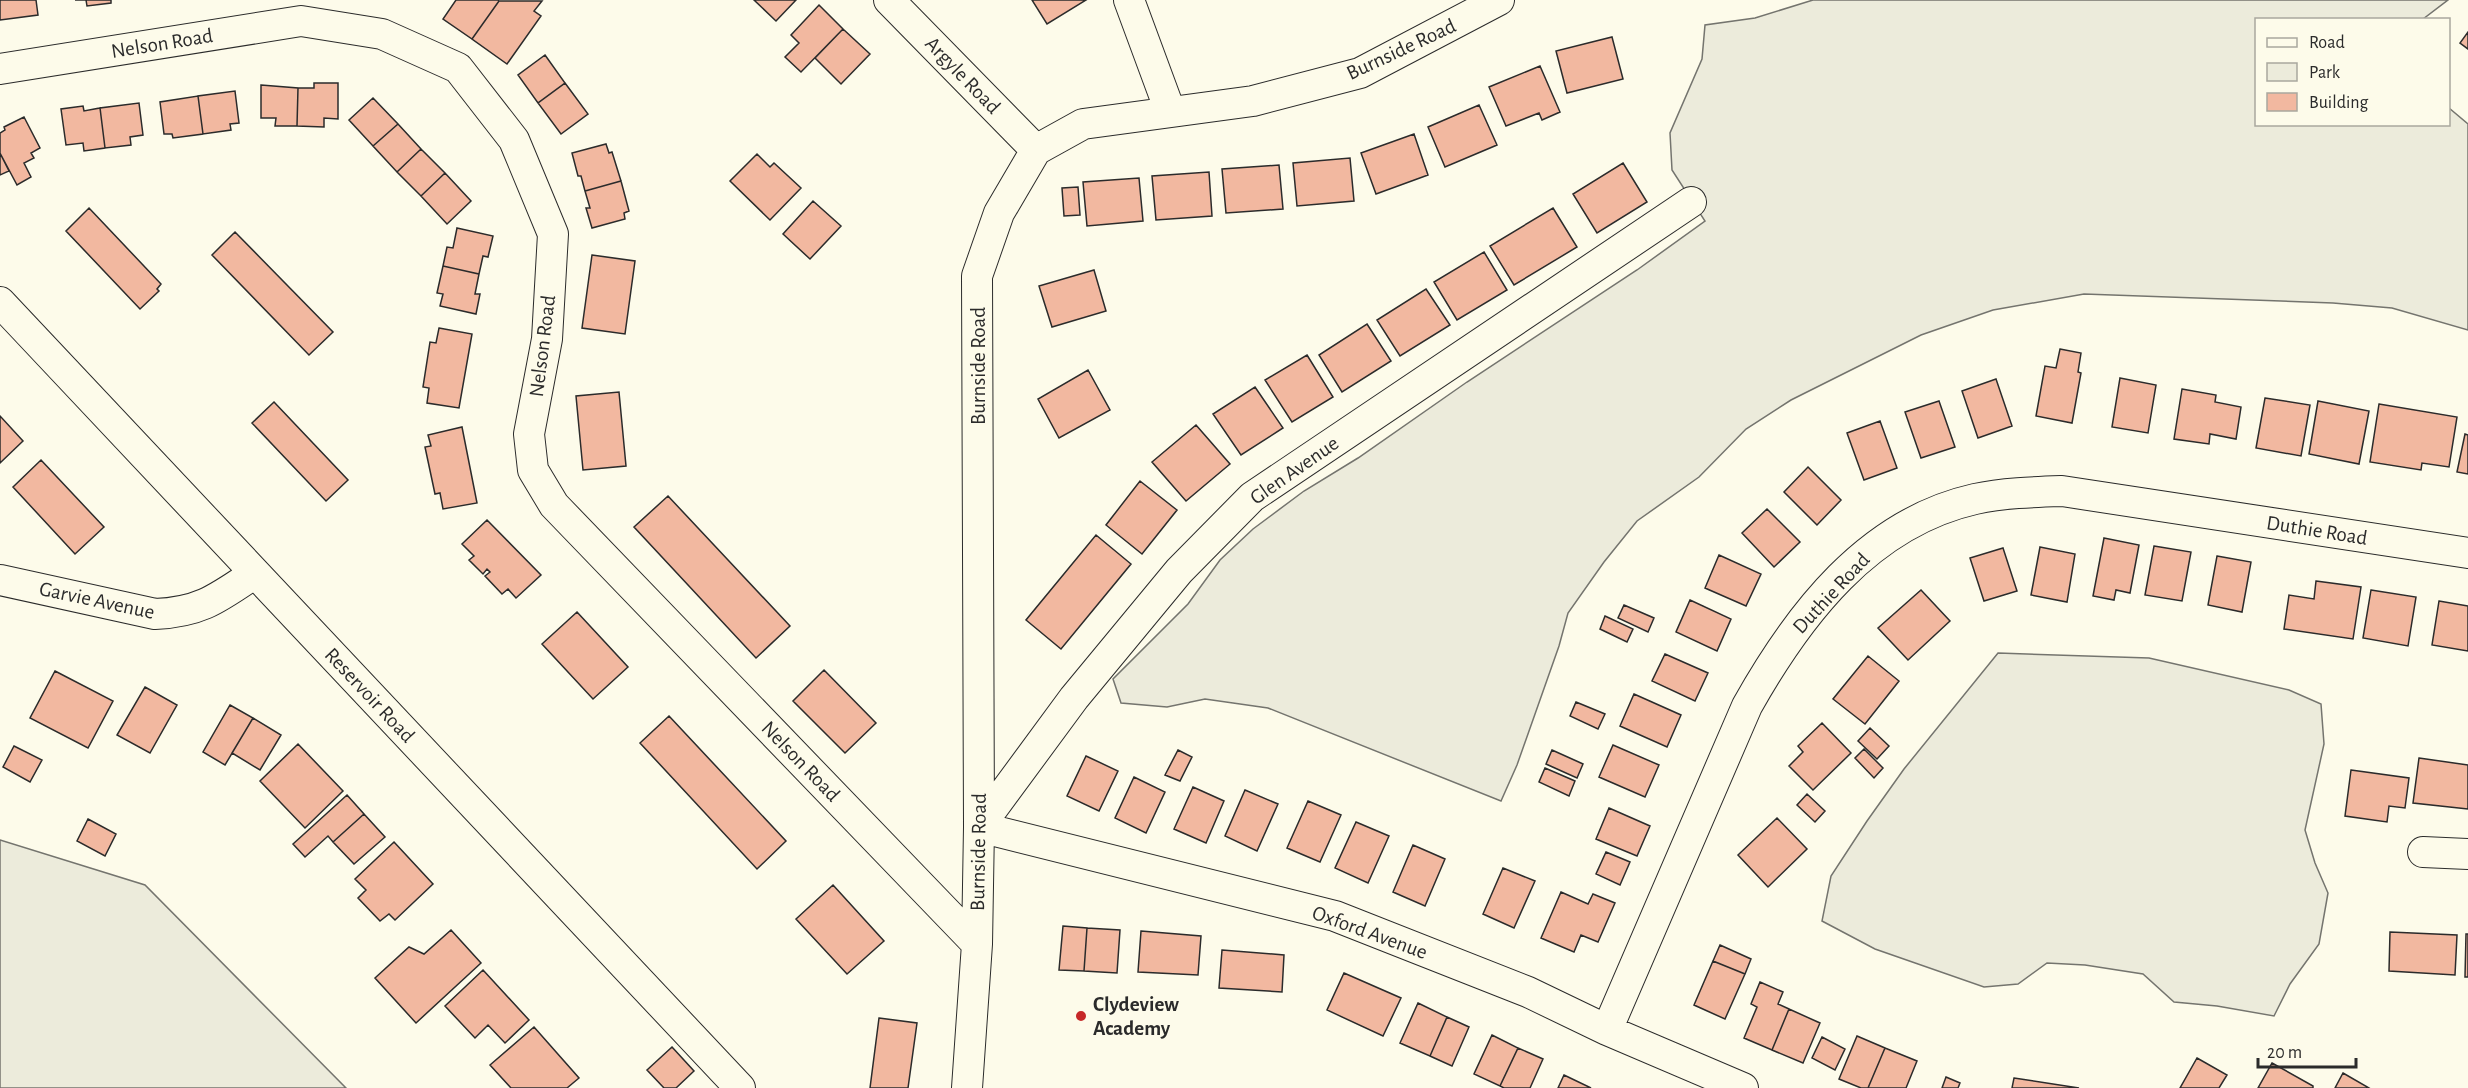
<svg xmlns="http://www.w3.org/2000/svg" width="2468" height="1088" font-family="'Alegreya Sans',sans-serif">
<rect width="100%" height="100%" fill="#fdfbea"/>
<path fill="#ecebdb" stroke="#74746e" stroke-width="1.5" d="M 1813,0 L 2448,0 L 2423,19 L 2256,20 L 2256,124 L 2448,124 L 2449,108 L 2468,124 L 2468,330 L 2392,308 L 2333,303 L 2084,294 L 1993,310 L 1921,335 L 1791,400 L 1746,429 L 1699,477 L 1637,521 L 1604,562 L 1568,613 L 1559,646 L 1517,765 L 1501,801 L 1268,708 L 1205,699 L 1167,707 L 1121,703 L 1113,679 L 1188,604 L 1220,560 L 1253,529 L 1304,491 L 1358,458 L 1467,382 L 1637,270 L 1705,221 L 1672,170 L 1670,133 L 1702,59 L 1705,25 L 1755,18 Z
M 1998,653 L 2149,658 L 2289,690 L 2321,704 L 2324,744 L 2305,830 L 2315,863 L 2328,893 L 2319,944 L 2290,984 L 2274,1016 L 2217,1006 L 2174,1002 L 2143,974 L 2085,965 L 2047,963 L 2018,984 L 1984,987 L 1875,949 L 1822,921 L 1831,876 L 1867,821 L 1904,769 Z
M 0,840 L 145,885 L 346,1088 L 0,1088 Z"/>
<path fill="#f2b8a0" stroke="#2b2b2b" stroke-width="1.5" d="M 0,0 L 36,0 L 38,15 L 0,20 Z
M 75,0 L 111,0 L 111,3 L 87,6 L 86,0 Z
M 456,0 L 498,0 L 499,1 L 472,39 L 443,19 Z
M 754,0 L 796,0 L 776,21 Z
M 1032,0 L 1086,0 L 1047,24 Z
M 499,1 L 542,1 L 534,11 L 541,16 L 507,64 L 472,39 Z
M 819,5 L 843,29 L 801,72 L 785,57 L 799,43 L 791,35 Z
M 843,29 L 870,54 L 841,84 L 815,58 Z
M 2468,32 L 2468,49 L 2460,43 Z
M 1612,37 L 1623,79 L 1567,93 L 1556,51 Z
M 545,55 L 565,83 L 538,103 L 518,75 Z
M 1540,66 L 1560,112 L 1542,120 L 1539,113 L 1506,126 L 1489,87 Z
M 314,83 L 338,83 L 338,119 L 324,118 L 324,127 L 297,126 L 298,88 L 314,88 Z
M 565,83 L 588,114 L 561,134 L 538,103 Z
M 261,85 L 298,88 L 297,126 L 275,126 L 276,118 L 261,118 Z
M 235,91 L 239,123 L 230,124 L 231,130 L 203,134 L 198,96 Z
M 198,96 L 203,134 L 173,138 L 172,134 L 164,134 L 160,102 Z
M 373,98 L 398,124 L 373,146 L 349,120 Z
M 139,103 L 143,135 L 130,137 L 131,145 L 105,148 L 100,108 Z
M 1479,105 L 1497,145 L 1445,167 L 1428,127 Z
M 83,106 L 84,111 L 100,108 L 105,148 L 84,151 L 83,143 L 66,145 L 61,109 Z
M 24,117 L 40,148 L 31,153 L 34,158 L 24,163 L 31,177 L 17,185 L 0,153 L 0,133 L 5,130 L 4,127 Z
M 398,124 L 421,149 L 397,172 L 373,146 Z
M 1414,134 L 1428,175 L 1376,194 L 1361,153 Z
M 606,144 L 609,153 L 612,152 L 621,181 L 585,191 L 581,176 L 578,176 L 572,153 Z
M 421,149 L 445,173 L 421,196 L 397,172 Z
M 0,153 L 9,171 L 0,175 Z
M 757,154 L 770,167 L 774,163 L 801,188 L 770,220 L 730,181 Z
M 1350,158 L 1354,201 L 1297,206 L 1293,163 Z
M 1623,163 L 1647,202 L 1597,233 L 1573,194 Z
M 1279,165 L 1283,209 L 1226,213 L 1222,169 Z
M 1209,172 L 1212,216 L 1156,220 L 1152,176 Z
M 445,173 L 471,201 L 447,224 L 421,196 Z
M 1139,178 L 1143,221 L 1087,226 L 1083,182 Z
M 621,181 L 629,211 L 624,213 L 625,219 L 592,228 L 586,208 L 590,208 L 585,191 Z
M 1078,187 L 1080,215 L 1064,216 L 1062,188 Z
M 813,201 L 841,226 L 810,259 L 783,234 Z
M 89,208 L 161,284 L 157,289 L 159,291 L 140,309 L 66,231 Z
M 1553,208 L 1577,247 L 1514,285 L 1490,246 Z
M 457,228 L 493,236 L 488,257 L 483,256 L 479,274 L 443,266 L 447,247 L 453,248 Z
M 235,232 L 333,332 L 309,355 L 212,255 Z
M 1484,252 L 1507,290 L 1457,320 L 1434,282 Z
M 592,255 L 635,261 L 625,334 L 582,328 Z
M 443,266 L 479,274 L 475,294 L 480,294 L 476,314 L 440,306 L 443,294 L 437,293 Z
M 1094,270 L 1106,311 L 1052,327 L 1039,286 Z
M 1426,289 L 1450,325 L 1400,356 L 1377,320 Z
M 1367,324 L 1391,361 L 1342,392 L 1319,355 Z
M 439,328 L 472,334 L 459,408 L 427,403 L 429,388 L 423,387 L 430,342 L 436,343 Z
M 2060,349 L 2081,353 L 2078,372 L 2081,373 L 2072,423 L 2036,416 L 2045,366 L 2056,368 Z
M 1307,355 L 1333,397 L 1292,422 L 1265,380 Z
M 1088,370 L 1110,410 L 1059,438 L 1038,399 Z
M 2120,378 L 2156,385 L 2148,433 L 2112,427 Z
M 1996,379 L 2012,426 L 1978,438 L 1962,391 Z
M 1255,387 L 1283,428 L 1241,455 L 1213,414 Z
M 2182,389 L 2216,395 L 2215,402 L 2241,407 L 2236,439 L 2210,434 L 2209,444 L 2174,439 Z
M 619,392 L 626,466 L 583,470 L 576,396 Z
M 2265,398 L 2310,405 L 2301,456 L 2256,448 Z
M 1939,401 L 1955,447 L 1921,458 L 1905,412 Z
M 2318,401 L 2369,411 L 2359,464 L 2309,454 Z
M 274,402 L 348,480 L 326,501 L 252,423 Z
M 2379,404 L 2457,417 L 2449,467 L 2422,463 L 2421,470 L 2370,462 Z
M 0,416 L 23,441 L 0,463 Z
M 1880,421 L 1897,468 L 1864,480 L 1847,433 Z
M 1196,425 L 1230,464 L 1186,501 L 1152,462 Z
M 462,427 L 477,503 L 443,509 L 440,493 L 435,494 L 425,447 L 431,446 L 428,435 Z
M 2465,434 L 2468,435 L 2468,474 L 2457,472 Z
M 41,460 L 104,527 L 75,554 L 13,487 Z
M 1808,467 L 1841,500 L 1817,525 L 1784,492 Z
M 1140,481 L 1177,510 L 1142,554 L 1106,525 Z
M 668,496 L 790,626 L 756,658 L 634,527 Z
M 1767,509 L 1800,542 L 1774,567 L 1742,533 Z
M 487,520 L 541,575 L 516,598 L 508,589 L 502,594 L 485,576 L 490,572 L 487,569 L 483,574 L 469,560 L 474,556 L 462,544 Z
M 1096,535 L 1131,564 L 1061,649 L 1026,620 Z
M 2104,538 L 2139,545 L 2130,593 L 2116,590 L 2114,600 L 2093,596 Z
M 2154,546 L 2191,552 L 2182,601 L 2145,595 Z
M 2040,547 L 2075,554 L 2067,602 L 2031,595 Z
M 2003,548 L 2017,591 L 1984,601 L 1970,558 Z
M 1719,555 L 1761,574 L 1746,606 L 1705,588 Z
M 2217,556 L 2251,562 L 2242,612 L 2208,605 Z
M 2316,581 L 2361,587 L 2353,639 L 2284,629 L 2289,595 L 2314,599 Z
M 1921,590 L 1950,621 L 1908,660 L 1878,628 Z
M 2371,590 L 2416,597 L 2408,646 L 2363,638 Z
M 1690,600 L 1731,619 L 1717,651 L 1676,632 Z
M 2439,601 L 2468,606 L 2468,651 L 2432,645 Z
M 1624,605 L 1654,618 L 1648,632 L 1618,618 Z
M 577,612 L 628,667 L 593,699 L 542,644 Z
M 1605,616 L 1633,629 L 1627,642 L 1600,629 Z
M 1665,654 L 1708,673 L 1695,701 L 1652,681 Z
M 1868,656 L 1899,681 L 1865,724 L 1833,699 Z
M 824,670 L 876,723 L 845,753 L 793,701 Z
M 55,671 L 113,701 L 88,748 L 30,718 Z
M 145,687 L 177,705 L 150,753 L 117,735 Z
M 1634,694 L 1681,715 L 1667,747 L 1620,726 Z
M 1576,702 L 1605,714 L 1598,729 L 1570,716 Z
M 230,705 L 253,718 L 225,765 L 203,752 Z
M 669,716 L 786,841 L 757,869 L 640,743 Z
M 253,718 L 281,735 L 260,770 L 232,753 Z
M 1822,723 L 1851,753 L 1813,790 L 1789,766 L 1803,752 L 1798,746 Z
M 1870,728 L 1889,746 L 1877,759 L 1858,741 Z
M 298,744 L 343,791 L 305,828 L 260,781 Z
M 1613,745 L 1659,765 L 1645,797 L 1599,777 Z
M 14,746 L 42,760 L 30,782 L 3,767 Z
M 1864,749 L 1883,768 L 1874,778 L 1855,758 Z
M 1178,750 L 1192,757 L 1180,781 L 1165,775 Z
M 1552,750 L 1583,764 L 1577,778 L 1546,764 Z
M 1086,756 L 1118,771 L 1099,811 L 1067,796 Z
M 2419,758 L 2468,765 L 2468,809 L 2413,803 Z
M 1545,768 L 1575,781 L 1569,796 L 1539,782 Z
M 2351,770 L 2409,778 L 2405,808 L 2389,806 L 2387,822 L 2345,816 Z
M 1134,777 L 1165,792 L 1146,833 L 1115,818 Z
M 1193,787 L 1224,801 L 1206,843 L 1174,829 Z
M 1245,790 L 1278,804 L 1257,851 L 1225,836 Z
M 1807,794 L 1825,811 L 1815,822 L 1797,805 Z
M 347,795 L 364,814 L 333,842 L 328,836 L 305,857 L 293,844 Z
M 1308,801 L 1341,815 L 1320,862 L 1287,848 Z
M 1609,808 L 1650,826 L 1637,856 L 1596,839 Z
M 364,814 L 385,837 L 354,864 L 333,842 Z
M 1777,818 L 1807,849 L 1768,887 L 1738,855 Z
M 88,819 L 116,834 L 105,856 L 77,841 Z
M 1356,822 L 1389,836 L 1368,883 L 1335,868 Z
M 394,842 L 433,884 L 395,920 L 389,914 L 380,921 L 358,898 L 366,890 L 355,879 Z
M 1413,845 L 1445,859 L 1425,906 L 1393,892 Z
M 1606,852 L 1630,862 L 1620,885 L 1596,874 Z
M 1503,868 L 1535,881 L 1514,928 L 1483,914 Z
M 833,885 L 884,941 L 847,974 L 796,919 Z
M 1561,892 L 1588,904 L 1593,894 L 1615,903 L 1598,942 L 1581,935 L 1574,952 L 1541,938 Z
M 1063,926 L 1087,928 L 1084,971 L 1059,970 Z
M 1087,928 L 1120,930 L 1117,973 L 1084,971 Z
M 451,930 L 481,963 L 416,1023 L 375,978 L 409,947 L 424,954 Z
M 1141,931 L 1201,936 L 1198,975 L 1138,972 Z
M 2390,932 L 2457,935 L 2455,975 L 2389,971 Z
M 2466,934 L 2468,934 L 2468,977 L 2465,977 Z
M 1720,945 L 1751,959 L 1745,974 L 1713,961 Z
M 1222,950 L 1284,955 L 1282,992 L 1219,988 Z
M 1713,961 L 1745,974 L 1725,1019 L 1694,1005 Z
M 483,970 L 529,1020 L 505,1043 L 488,1025 L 475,1038 L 445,1006 Z
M 1344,973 L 1401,998 L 1383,1036 L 1327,1010 Z
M 1760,982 L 1783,992 L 1778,1004 L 1789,1009 L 1772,1050 L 1744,1038 L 1757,1007 L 1751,1004 Z
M 1418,1003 L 1447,1017 L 1430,1056 L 1400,1043 Z
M 1789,1009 L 1820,1023 L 1803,1063 L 1772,1050 Z
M 1447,1017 L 1469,1027 L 1452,1066 L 1430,1056 Z
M 879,1018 L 917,1023 L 908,1088 L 870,1088 Z
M 534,1027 L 579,1078 L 567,1088 L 511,1088 L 490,1065 Z
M 1492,1035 L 1518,1048 L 1500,1086 L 1474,1074 Z
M 1857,1036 L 1885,1048 L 1868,1088 L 1861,1088 L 1839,1079 Z
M 1822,1037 L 1845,1049 L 1835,1070 L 1812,1058 Z
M 672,1047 L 694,1071 L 676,1088 L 664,1088 L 647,1070 Z
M 1518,1048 L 1543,1059 L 1530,1088 L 1504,1088 L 1500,1086 Z
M 1885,1048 L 1917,1061 L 1906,1088 L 1868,1088 Z
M 2197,1058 L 2227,1075 L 2219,1088 L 2180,1088 Z
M 2272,1063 L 2313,1086 L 2313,1088 L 2258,1088 Z
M 2343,1073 L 2369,1088 L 2335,1088 Z
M 1564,1075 L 1591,1088 L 1558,1088 Z
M 1946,1077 L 1960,1083 L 1958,1088 L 1942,1088 Z
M 2014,1078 L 2079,1088 L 2012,1088 Z"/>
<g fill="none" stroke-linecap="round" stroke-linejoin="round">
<g stroke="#2b2b2b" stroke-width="32">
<path id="street" d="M 889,0 L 1036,150
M 1129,0 L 1170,111
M 0,69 L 301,21 L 382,34 L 458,68 L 514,140 L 553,234 L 547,339 L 529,434 L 533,470 L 554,505 L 977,944
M 1691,202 L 1252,497 L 1179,571 L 1074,698 L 979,827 L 1335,916 L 1528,992 L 1607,1030 L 1743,1088
M 0,302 L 740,1088
M 0,580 L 155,614 C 201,612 218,598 255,573
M 2423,852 L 2468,854
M 1607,1030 L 1747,706 C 1798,615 1868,523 1975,499 C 2003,493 2033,492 2062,491 L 2468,553
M 967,1088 L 977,944 L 979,827 L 977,276 L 999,213 L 1036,150 L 1083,124 L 1253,101 L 1360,73 L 1499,0"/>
</g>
<use href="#street" stroke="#fdfbea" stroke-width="30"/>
</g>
<circle fill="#c62828" stroke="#fdfbea" stroke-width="2" cx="1081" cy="1016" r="6"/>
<g text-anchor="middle" stroke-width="4.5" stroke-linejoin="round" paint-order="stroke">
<g font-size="21" fill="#2b2b2b" stroke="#fdfbea">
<text transform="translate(162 43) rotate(-9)" y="7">Nelson Road</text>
<text transform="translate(1401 49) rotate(-25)" y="7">Burnside Road</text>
<text transform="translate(963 75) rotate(46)" y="7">Argyle Road</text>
<text transform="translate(542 346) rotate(-83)" y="7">Nelson Road</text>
<text transform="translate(978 366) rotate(-90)" y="7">Burnside Road</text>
<text transform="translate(1294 470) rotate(-35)" y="7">Glen Avenue</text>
<text transform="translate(2317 530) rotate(9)" y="7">Duthie Road</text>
<text transform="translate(1831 593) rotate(-47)" y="7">Duthie Road</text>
<text transform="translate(97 600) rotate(12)" y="7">Garvie Avenue</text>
<text transform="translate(370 695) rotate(47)" y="7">Reservoir Road</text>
<text transform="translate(801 761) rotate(46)" y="7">Nelson Road</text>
<text transform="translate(978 852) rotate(-89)" y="7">Burnside Road</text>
<text transform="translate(1370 932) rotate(20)" y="7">Oxford Avenue</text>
</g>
<g font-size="21" font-weight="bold" fill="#2b2b2b" stroke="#fdfbea" text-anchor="start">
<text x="1093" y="1011">Clydeview<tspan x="1093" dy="24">Academy</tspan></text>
</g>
</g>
<rect x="2255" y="18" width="195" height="108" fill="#fdfbea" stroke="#a9a89e" stroke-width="1.5"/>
<rect x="2267" y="38" width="30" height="9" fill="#fdfbea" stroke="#a9a89e" stroke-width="1.5"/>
<text x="2309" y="48" font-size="18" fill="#2b2b2b">Road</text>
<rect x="2267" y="63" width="30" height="18" fill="#ecebdb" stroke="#a9a89e" stroke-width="1.5"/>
<text x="2309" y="78" font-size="18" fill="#2b2b2b">Park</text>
<rect x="2267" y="93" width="30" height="18" fill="#f2b8a0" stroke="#a9a89e" stroke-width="1.5"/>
<text x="2309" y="108" font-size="18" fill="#2b2b2b">Building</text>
<path d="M2258 1058v9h98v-9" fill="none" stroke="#2b2b2b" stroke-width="3"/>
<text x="2267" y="1058" font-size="18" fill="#2b2b2b" stroke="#fdfbea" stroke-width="4.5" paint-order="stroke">20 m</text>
</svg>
